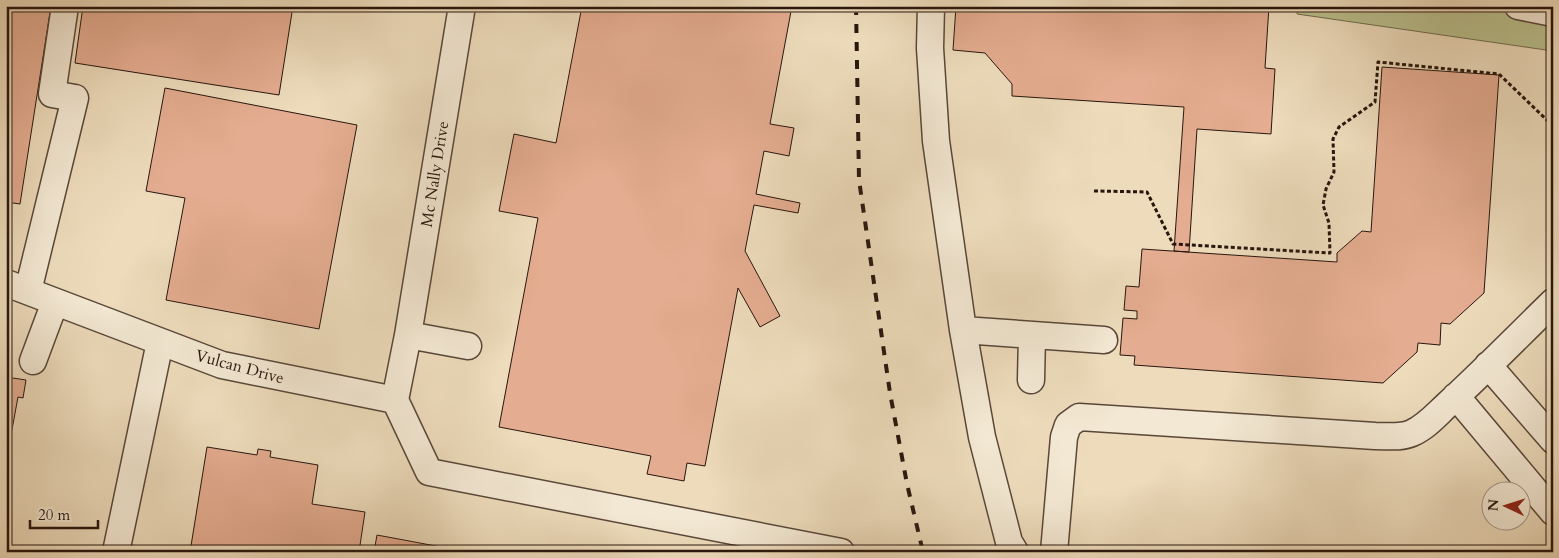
<svg xmlns="http://www.w3.org/2000/svg" width="1559" height="558" font-family="Cardo,serif">
<rect width="100%" height="100%" fill="#eddbbb"/>
<filter id="stains"><feTurbulence type="fractalNoise" baseFrequency=".004" numOctaves="4"/><feColorMatrix values="0 0 0 0 .2 0 0 0 0 .09 0 0 0 0 .02 0 0 0 .5 -.17"/></filter>
<radialGradient id="worn" r=".72"><stop offset=".6" stop-color="#630" stop-opacity="0"/><stop offset="1" stop-color="#630" stop-opacity=".3"/></radialGradient>
<path fill="#bac08e" stroke="#716b4e" d="M 1297,6 L 1553,6 L 1553,51 L 1297,14 Z"/>
<path fill="#e4ac90" stroke="#28160e" d="M 6,6 L 51,6 L 20,204 L 6,202 Z
M 83,6 L 293,6 L 279,95 L 75,63 Z
M 582,6 L 792,6 L 770,124 L 794,128 L 789,156 L 764,151 L 756,194 L 800,203 L 798,213 L 754,205 L 745,251 L 780,316 L 760,327 L 738,288 L 705,466 L 687,463 L 684,481 L 647,474 L 651,456 L 499,427 L 538,218 L 499,211 L 514,134 L 556,143 Z
M 956,6 L 1269,6 L 1265,68 L 1275,69 L 1271,134 L 1197,129 L 1189,252 L 1174,251 L 1184,107 L 1012,96 L 1012,84 L 985,53 L 953,50 Z
M 1382,67 L 1499,75 L 1484,293 L 1450,324 L 1441,323 L 1440,345 L 1418,343 L 1417,352 L 1383,383 L 1134,365 L 1135,356 L 1120,355 L 1123,318 L 1137,319 L 1137,311 L 1124,310 L 1126,286 L 1139,287 L 1142,249 L 1337,262 L 1337,253 L 1362,231 L 1371,232 Z
M 165,88 L 357,125 L 319,329 L 166,300 L 185,198 L 146,191 Z
M 6,377 L 26,380 L 23,398 L 18,397 L 6,462 Z
M 207,447 L 257,455 L 258,449 L 271,451 L 270,457 L 318,465 L 312,504 L 365,512 L 359,552 L 190,552 Z
M 377,535 L 468,552 L 374,552 Z"/>
<g fill="none" stroke-linecap="round" stroke-linejoin="round">
<g stroke="#594739" stroke-width="29">
<path id="minor" d="M 931,6 L 930,48 L 936,141 L 963,330 L 982,437 L 1009,542 L 1015,552
M 1518,6 L 1553,13
M 6,283 L 222,365 L 395,400 L 408,335 L 462,6
M 28,291 L 75,98 L 52,94 L 65,6
M 963,330 L 1104,340
M 408,335 L 468,346
M 33,361 L 55,302
M 1488,365 L 1553,440
M 1031,380 L 1032,335
M 1456,396 L 1553,512
M 395,400 L 429,472 L 841,552
M 116,552 L 160,342
M 1054,552 L 1064,437 L 1068,425 L 1079,417 L 1375,436 C 1387,436 1401,438 1412,433 C 1426,427 1437,414 1448,404 C 1484,371 1518,336 1553,302"/>
</g>
<path stroke="#28160e" stroke-width="3" stroke-dasharray="4 2.5" stroke-linecap="butt" d="M 1094,191 L 1147,192 L 1173,244 L 1330,253 L 1329,223 L 1323,205 L 1326,189 L 1334,172 L 1333,139 L 1339,127 L 1375,102 L 1378,62 L 1499,74 L 1549,122 L 1553,123"/>
<use href="#minor" stroke="#f3e8d3" stroke-width="26"/>
<path stroke="#28160e" stroke-width="4" stroke-dasharray="9 9" stroke-linecap="butt" d="M 856,6 L 859,180 L 890,393 L 907,484 L 923,552"/>
</g>
<g text-anchor="middle" stroke-width="4" stroke-linejoin="round" paint-order="stroke">
<g font-size="16" fill="#28160e" stroke="#f3e8d3">
<text transform="translate(434 174) rotate(-81)" y="6">Mc Nally Drive</text>
<text transform="translate(240 366) rotate(15)" y="6">Vulcan Drive</text>
</g>
</g>
<rect width="1559" height="558" fill="none" stroke="#eddbbb" stroke-width="25"/>
<rect x="8" y="8" width="1544" height="543" fill="none" stroke="#28160e" stroke-width="2.5"/>
<rect x="12" y="12" width="1534" height="533" fill="none" stroke="#28160e"/>
<g transform="translate(1506 506) rotate(274)"><circle r="24" fill="#f3e8d3" stroke="#a29484"/>
<path d="M0-4L9 19L0 12L-9 19Z" fill="#8f2418"/>
<text y="-8" font-size="14" font-weight="bold" text-anchor="middle" fill="#28160e">N</text>
</g>
<path d="M30 520v8h68v-8" fill="none" stroke="#28160e" stroke-width="2.5"/>
<text x="38" y="520" font-size="15" fill="#28160e" stroke="#f3e8d3" stroke-width="4" paint-order="stroke">20 m</text>
<rect width="100%" height="100%" filter="url(#stains)"/>
<rect width="100%" height="100%" fill="url(#worn)"/>
</svg>
